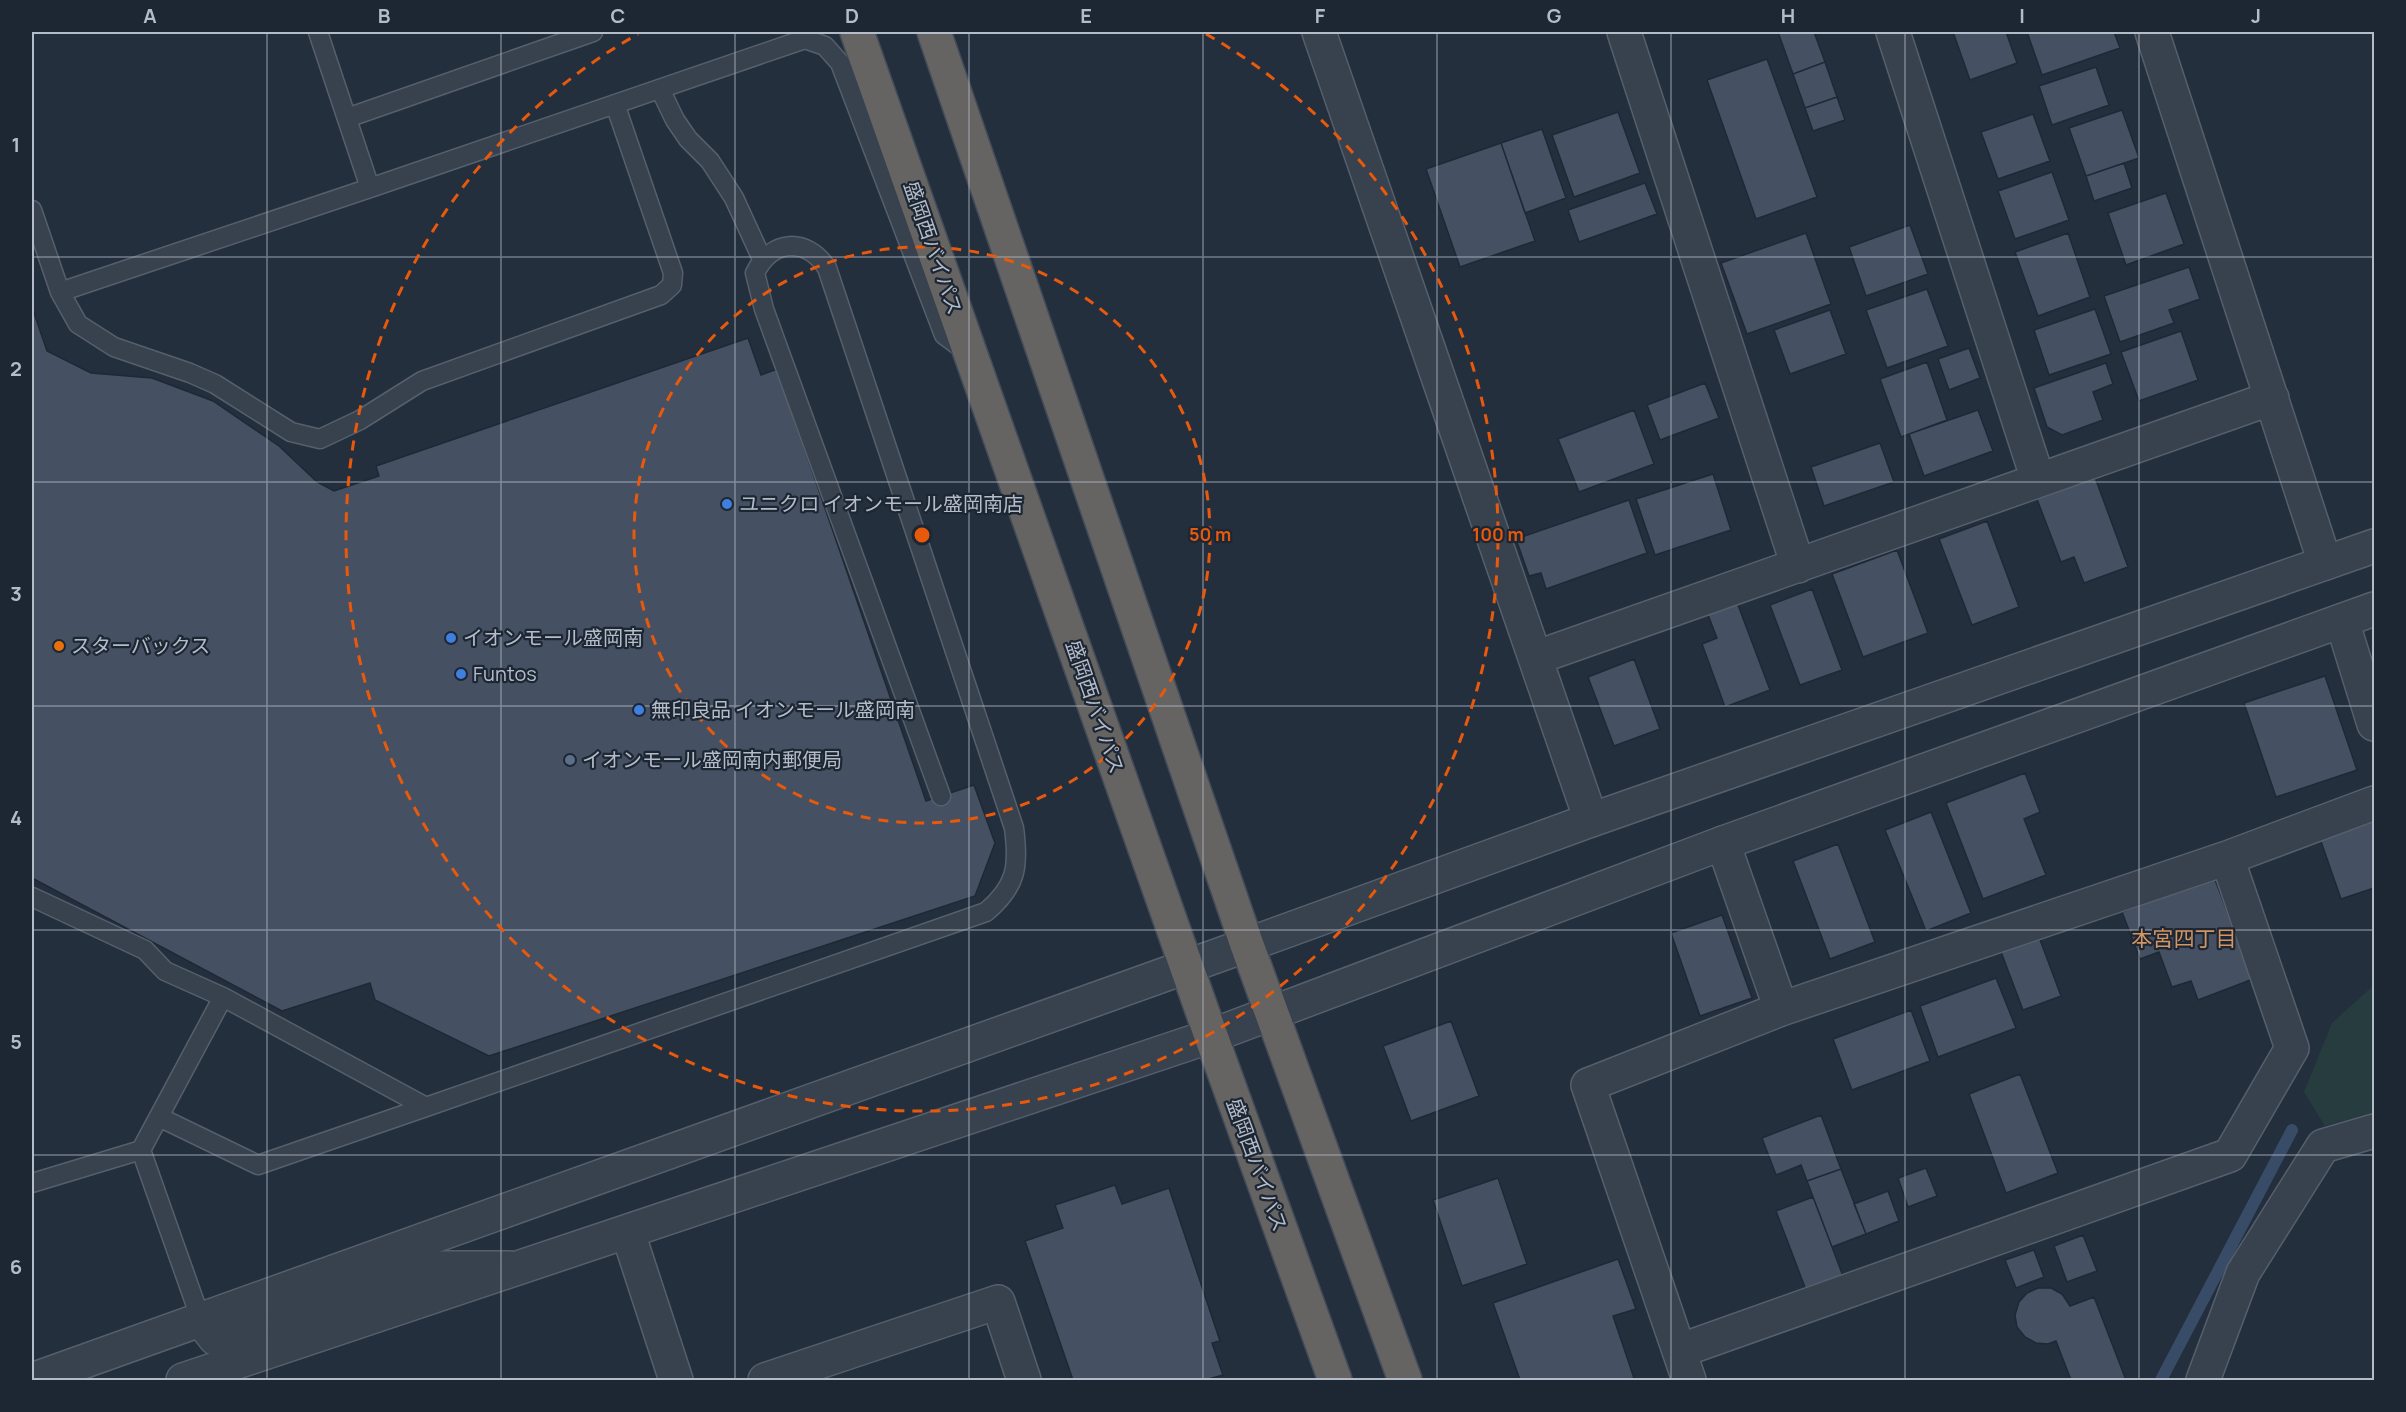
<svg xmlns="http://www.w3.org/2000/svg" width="2406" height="1412" font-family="Manrope,'Noto Sans JP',sans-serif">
<rect width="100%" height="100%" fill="#242f3e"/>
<path fill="#263c3f" d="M 2374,985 L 2374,1112 L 2325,1126 L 2304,1092 L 2332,1023 Z"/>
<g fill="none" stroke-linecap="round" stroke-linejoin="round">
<path stroke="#394c67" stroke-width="12" d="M 2161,1380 L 2292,1130"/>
</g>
<path fill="#455162" stroke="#1f2835" stroke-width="1.5" d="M 1778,32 L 1814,32 L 1825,62 L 1793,74 Z
M 1953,32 L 2006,32 L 2017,63 L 1970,80 Z
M 2027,32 L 2114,32 L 2120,48 L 2042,75 Z
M 1767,59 L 1817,197 L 1756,219 L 1707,80 Z
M 1825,62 L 1837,97 L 1805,108 L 1793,74 Z
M 2096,67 L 2109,105 L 2052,125 L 2039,86 Z
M 1837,97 L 1845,120 L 1813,131 L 1805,108 Z
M 2122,110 L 2139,158 L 2086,176 L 2069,128 Z
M 1618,112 L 1640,173 L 1574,197 L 1552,135 Z
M 2033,114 L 2050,161 L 1998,179 L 1981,132 Z
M 1542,129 L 1566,198 L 1525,213 L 1501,143 Z
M 1501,143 L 1535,241 L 1460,267 L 1426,169 Z
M 2124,163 L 2132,188 L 2094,201 L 2086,176 Z
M 2052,172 L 2069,220 L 2015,239 L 1998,191 Z
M 1645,183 L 1657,214 L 1579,242 L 1568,210 Z
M 2166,193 L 2184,244 L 2126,265 L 2108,213 Z
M 1910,225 L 1928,274 L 1866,296 L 1849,247 Z
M 1806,233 L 1831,304 L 1747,334 L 1721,263 Z
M 2068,233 L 2090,297 L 2038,316 L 2015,252 Z
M 2189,267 L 2200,299 L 2169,310 L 2174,323 L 2120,342 L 2104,296 Z
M 1927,289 L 1948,346 L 1887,368 L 1866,310 Z
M 32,307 L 47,351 L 91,373 L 152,378 L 213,401 L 279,446 L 317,482 L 334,491 L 379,476 L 376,466 L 748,338 L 761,375 L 777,369 L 926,801 L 974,785 L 995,843 L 975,896 L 489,1056 L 375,1000 L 370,983 L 282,1011 L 32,878 Z
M 2095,309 L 2111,354 L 2049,375 L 2034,330 Z
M 1830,310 L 1846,354 L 1790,374 L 1774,330 Z
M 2181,331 L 2198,380 L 2139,401 L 2121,352 Z
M 1969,348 L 1980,378 L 1949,390 L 1938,359 Z
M 1927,362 L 1947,420 L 1901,437 L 1880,379 Z
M 2106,363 L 2113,384 L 2093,392 L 2103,420 L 2062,435 L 2047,427 L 2034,388 Z
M 1705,383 L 1719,418 L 1660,440 L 1647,405 Z
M 1634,410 L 1654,464 L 1579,492 L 1558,439 Z
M 1978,410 L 1993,451 L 1924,476 L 1909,434 Z
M 1880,443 L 1894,482 L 1824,506 L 1811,467 Z
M 2093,472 L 2128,567 L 2084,583 L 2074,557 L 2061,562 L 2035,494 Z
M 1713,474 L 1731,530 L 1655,555 L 1636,499 Z
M 1629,500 L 1647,553 L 1546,589 L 1541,573 L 1529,576 L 1516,539 Z
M 1987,521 L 2019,607 L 1972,625 L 1939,539 Z
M 1897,550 L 1928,633 L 1863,657 L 1832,574 Z
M 1812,589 L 1842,670 L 1800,685 L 1770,605 Z
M 1735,597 L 1770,690 L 1725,707 L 1702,644 L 1717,638 L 1705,607 Z
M 1634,659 L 1660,729 L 1614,746 L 1588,677 Z
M 2325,676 L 2357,770 L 2276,797 L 2244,703 Z
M 2025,773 L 2040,812 L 2024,819 L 2046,875 L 1983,899 L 1946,803 Z
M 2374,811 L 2374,888 L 2341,899 L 2317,830 Z
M 1931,812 L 1971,913 L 1926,931 L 1885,830 Z
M 1838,844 L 1875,942 L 1830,959 L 1793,861 Z
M 2214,877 L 2253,979 L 2198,1000 L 2191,981 L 2172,987 L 2159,952 L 2140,959 L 2122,912 Z
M 1722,915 L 1752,998 L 1700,1016 L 1671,933 Z
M 2039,937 L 2061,996 L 2023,1010 L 2001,952 Z
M 1996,978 L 2016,1028 L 1938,1057 L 1920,1006 Z
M 1911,1010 L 1930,1061 L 1852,1090 L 1833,1039 Z
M 1451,1021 L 1479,1096 L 1411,1121 L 1383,1046 Z
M 2020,1074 L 2058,1173 L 2006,1193 L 1969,1094 Z
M 1821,1115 L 1841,1169 L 1807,1181 L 1801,1165 L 1776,1175 L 1762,1138 Z
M 1926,1168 L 1937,1196 L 1908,1207 L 1898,1178 Z
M 1841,1169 L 1866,1234 L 1832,1247 L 1807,1181 Z
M 1498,1178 L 1527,1264 L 1462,1286 L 1433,1200 Z
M 1115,1185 L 1122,1204 L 1169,1188 L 1220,1341 L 1212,1343 L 1223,1375 L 1205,1380 L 1073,1380 L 1025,1241 L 1063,1228 L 1055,1205 Z
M 1888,1191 L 1899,1221 L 1866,1234 L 1854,1204 Z
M 1813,1197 L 1843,1276 L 1806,1290 L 1776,1211 Z
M 2083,1235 L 2097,1271 L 2067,1282 L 2054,1246 Z
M 2034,1250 L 2044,1277 L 2016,1288 L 2005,1260 Z
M 1618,1259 L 1636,1309 L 1613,1316 L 1634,1378 L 1626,1380 L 1520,1380 L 1493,1303 Z
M 2038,1288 L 2051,1288 L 2062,1294 L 2070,1306 L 2094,1297 L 2126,1380 L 2071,1380 L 2056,1341 L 2048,1344 L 2036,1343 L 2025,1337 L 2017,1327 L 2015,1315 L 2019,1302 L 2027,1293 Z"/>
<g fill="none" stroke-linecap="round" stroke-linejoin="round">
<g stroke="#565f6c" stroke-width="21">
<path id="service" d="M 318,32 L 370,188 L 805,39 L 825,46 L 840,63 L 944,335 L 967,352
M 660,89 L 675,120 L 688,139 L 710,161 L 734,198 L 762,259
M 347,118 L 593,32
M 32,210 L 60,292 L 370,188
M 60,292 L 78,324 L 114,347 L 190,373 L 215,384 L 291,432 L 320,439 L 360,420 L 422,381 L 661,295 L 672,285 L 673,273 L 615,104
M 32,897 L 145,950 L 165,971 L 223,997 L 141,1150 L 32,1183
M 223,997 L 426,1107 L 986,912 C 1017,886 1019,866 1014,828 L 827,268 C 806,237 772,239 755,273 L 764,309 L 941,796
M 159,1117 L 258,1165 L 426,1107
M 141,1150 L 201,1320"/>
</g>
<g stroke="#565f6c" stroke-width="36">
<path id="minor" d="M 1319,32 L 1591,820
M 1624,32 L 1798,566
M 1893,32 L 2038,480
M 2152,32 L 2325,563
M 2342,621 L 2374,724
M 1535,658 L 2272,398
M 2227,858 L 2374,803
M 628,1233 L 676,1380
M 201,1320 L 215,1338 L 235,1334 L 417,1268 L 509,1268
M 1679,1351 L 2230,1155 L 2292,1048 L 2227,858 L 1781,1009
M 765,1380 L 998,1302 L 1024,1380
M 1689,1380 L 1588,1085 L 1781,1009 L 1723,843
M 2203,1380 L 2243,1273 L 2323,1146 L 2374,1131"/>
</g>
<g stroke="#565f6c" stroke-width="36">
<path id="tertiary" d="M 32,1380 L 1247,945 L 1591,820 L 2374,546
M 183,1380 L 1211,1036 L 1723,843 L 2374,609"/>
</g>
<g stroke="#434c59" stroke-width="36">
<path id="trunk" d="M 857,32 L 1211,1036 L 1335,1380
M 934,32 L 1247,945 L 1405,1380"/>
</g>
<use href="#service" stroke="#38414e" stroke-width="18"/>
<use href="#minor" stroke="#38414e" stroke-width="33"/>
<use href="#tertiary" stroke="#38414e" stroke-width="33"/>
<use href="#trunk" stroke="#656462" stroke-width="33"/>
</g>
<path fill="none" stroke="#b4bcc9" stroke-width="1.5" stroke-opacity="0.55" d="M 267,32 L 267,1380M 501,32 L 501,1380M 735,32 L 735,1380M 969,32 L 969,1380M 1203,32 L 1203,1380M 1437,32 L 1437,1380M 1671,32 L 1671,1380M 1905,32 L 1905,1380M 2139,32 L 2139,1380M 32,257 L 2374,257M 32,482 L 2374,482M 32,706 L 2374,706M 32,930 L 2374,930M 32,1155 L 2374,1155"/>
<g fill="none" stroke="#e8590c" stroke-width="3" stroke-dasharray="10 8">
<circle cx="922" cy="535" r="288"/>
<path d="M1206 34A576 576 0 1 1 638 34"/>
</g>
<g fill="#3f7fe0" stroke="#1d2633" stroke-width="2">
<circle cx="727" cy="504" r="6"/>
<circle cx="451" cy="638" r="6"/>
<circle cx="461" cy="674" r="6"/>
<circle cx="639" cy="710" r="6"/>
</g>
<circle fill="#e8710a" stroke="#1d2633" stroke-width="2" cx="59" cy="646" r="6"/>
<circle fill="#5c6f8a" stroke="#1d2633" stroke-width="2" cx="570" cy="760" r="6"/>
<g text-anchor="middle" stroke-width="4.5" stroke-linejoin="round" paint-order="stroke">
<g font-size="20" fill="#b4bcc9" stroke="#1d2633">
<text transform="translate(933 248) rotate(71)" y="7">盛岡西バイパス</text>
<text transform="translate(1095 707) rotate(71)" y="7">盛岡西バイパス</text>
<text transform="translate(1257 1165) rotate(70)" y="7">盛岡西バイパス</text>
</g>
<g font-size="20" fill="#b4bcc9" stroke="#1d2633" text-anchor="start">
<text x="739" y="511">ユニクロ イオンモール盛岡南店</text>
<text x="463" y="645">イオンモール盛岡南</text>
<text x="71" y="653">スターバックス</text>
<text x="473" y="681">Funtos</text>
<text x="651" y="717">無印良品 イオンモール盛岡南</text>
<text x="582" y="767">イオンモール盛岡南内郵便局</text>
</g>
<g font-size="21" fill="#d59563" stroke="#1d2633">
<text x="2184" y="946">本宮四丁目</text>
</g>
</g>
<circle cx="922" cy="535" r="9" fill="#e8590c" stroke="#1d2633" stroke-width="3"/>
<g font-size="18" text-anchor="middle" font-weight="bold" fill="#e8590c" stroke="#1d2633" stroke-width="4.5" stroke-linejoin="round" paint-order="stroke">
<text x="1210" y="541">50 m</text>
<text x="1498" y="541">100 m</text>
</g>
<rect width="2406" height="1412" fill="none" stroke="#1d2633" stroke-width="66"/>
<rect x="33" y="33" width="2340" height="1346" fill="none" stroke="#b4bcc9" stroke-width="2"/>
<g font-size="20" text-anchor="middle" font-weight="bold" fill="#b4bcc9">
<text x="150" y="23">A</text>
<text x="384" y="23">B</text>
<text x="618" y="23">C</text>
<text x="852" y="23">D</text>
<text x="1086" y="23">E</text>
<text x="1320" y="23">F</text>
<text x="1554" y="23">G</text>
<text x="1788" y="23">H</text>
<text x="2022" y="23">I</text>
<text x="2256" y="23">J</text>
<text x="16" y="152">1</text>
<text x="16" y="376">2</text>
<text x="16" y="601">3</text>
<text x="16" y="825">4</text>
<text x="16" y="1049">5</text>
<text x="16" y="1274">6</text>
</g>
</svg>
